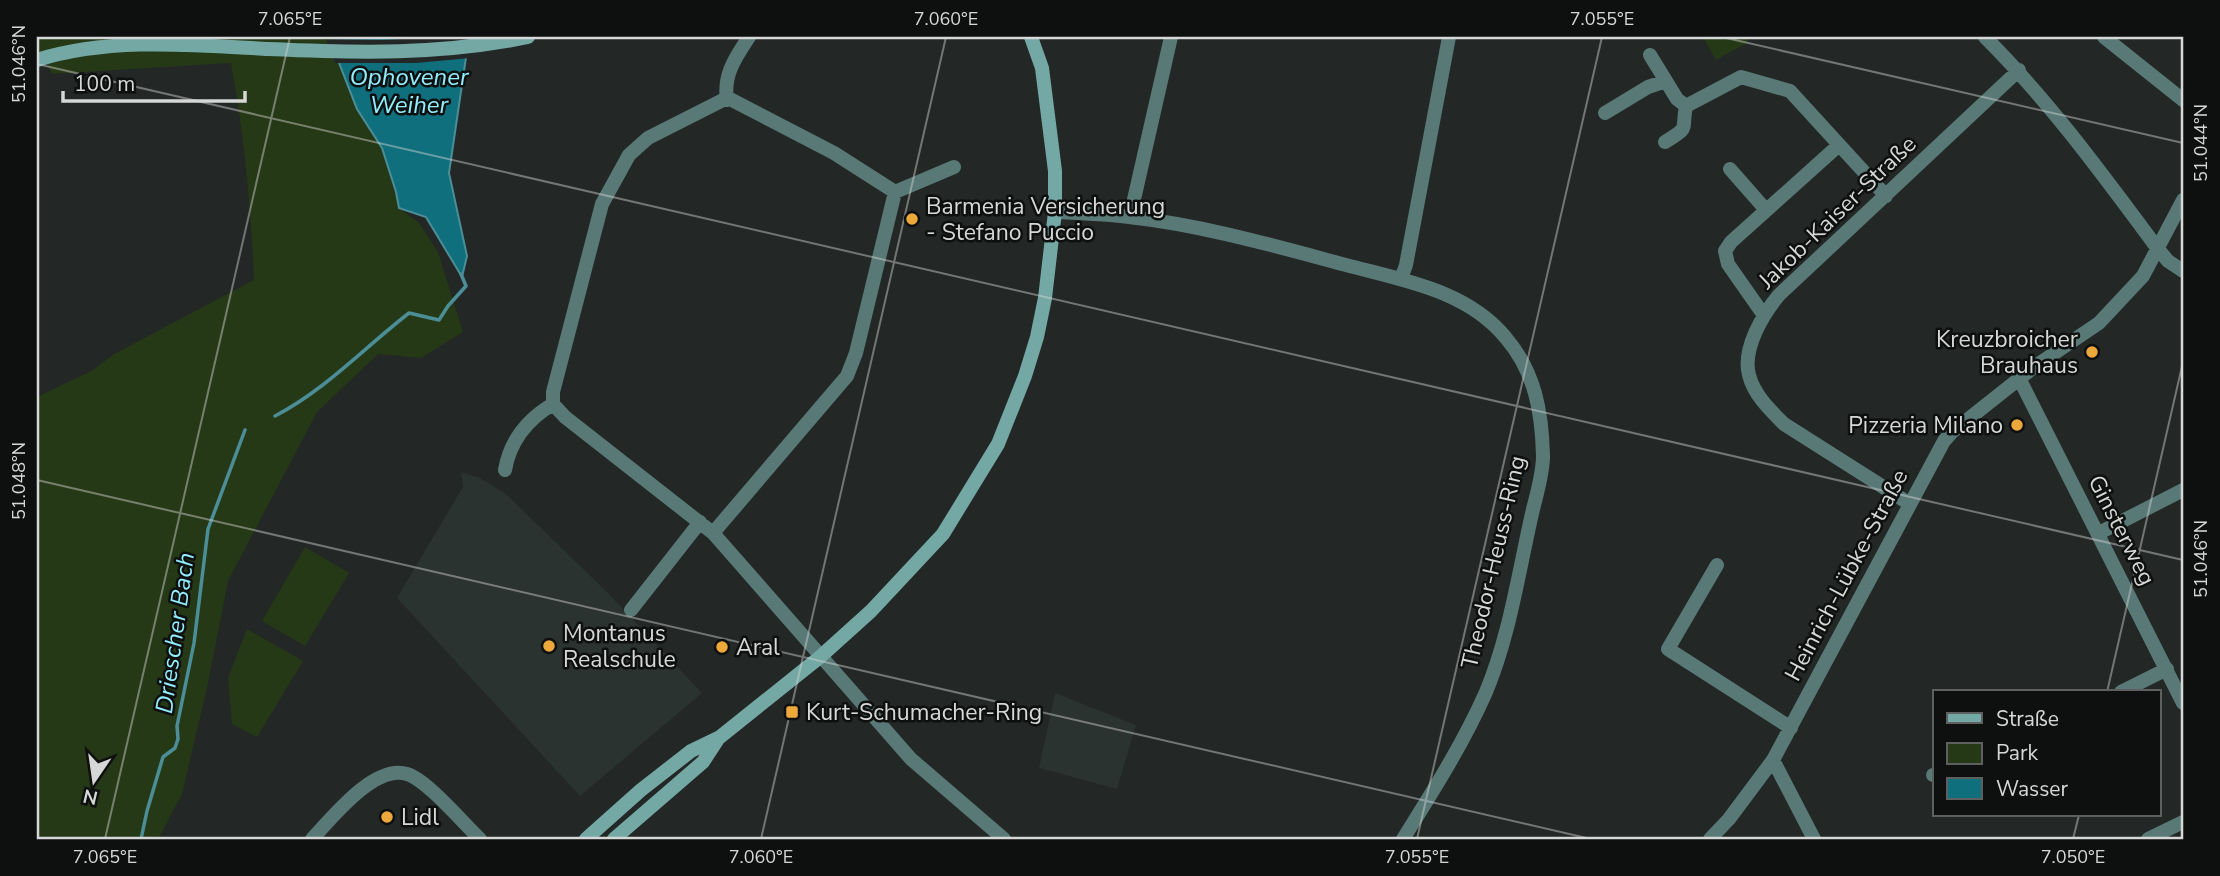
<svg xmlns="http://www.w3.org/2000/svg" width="2220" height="876" font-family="'Nunito Sans',sans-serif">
<rect width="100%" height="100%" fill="#232725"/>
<path fill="#2a332f" d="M 461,472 L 480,478 L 506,494 L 607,592 L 702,693 L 580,796 L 397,598 L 463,487 Z
M 1055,693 L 1136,725 L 1117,789 L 1039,768 Z"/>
<path fill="#263917" d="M 37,37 L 329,37 L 357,109 L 382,148 L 399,208 L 419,223 L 438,252 L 463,332 L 421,358 L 378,354 L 317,412 L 228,581 L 208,683 L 182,794 L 158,839 L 37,839 L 37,397 L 93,370 L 114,354 L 254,280 C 251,207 244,135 231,63 L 52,74 L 43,55 L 37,56 Z
M 1703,37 L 1748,37 L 1747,43 L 1716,60 Z
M 305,547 L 349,573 L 305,646 L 262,621 Z
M 247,629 L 303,661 L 257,737 L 232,724 L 228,678 Z"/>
<path fill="#106f7d" stroke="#4b8e98" stroke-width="2" d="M 329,37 L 469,37 L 449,173 L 467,256 L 462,277 L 426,217 L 399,208 L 396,192 L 382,148 L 357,109 Z"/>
<path fill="#232725" d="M 450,37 L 473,37 L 470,58 L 416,63 L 335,63 L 326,39 L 380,40 Z"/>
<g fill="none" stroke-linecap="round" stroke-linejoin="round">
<path stroke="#4b8e98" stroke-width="3.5" d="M 275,416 C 325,390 364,348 409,313 L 439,320 L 448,306 L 466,286 L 461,274
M 141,839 L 147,811 L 163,757 L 175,748 L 178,739 L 177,726 L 194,643 L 208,529 L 245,430"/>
<path stroke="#587976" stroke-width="14" d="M 1985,37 C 2050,102 2103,175 2158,249 L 2168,261 L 2183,271
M 2104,37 L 2183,100
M 1650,55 L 1677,99 L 1686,106 L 1741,77 L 1790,91 L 1886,196
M 727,100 C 723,74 736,57 749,37
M 1605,113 L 1648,87 L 1666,81
M 1665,142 C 1691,126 1681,131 1686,106
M 1730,169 L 1766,210
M 895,192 L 954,167
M 1055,212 C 1080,213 1105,214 1129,217 C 1202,225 1275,246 1346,265 C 1402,280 1467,290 1506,338 C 1535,372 1542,412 1543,456 C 1543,476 1535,499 1531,518 C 1518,576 1509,637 1486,692 C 1463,744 1433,791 1403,839
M 1130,217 L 1171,37
M 1401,279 L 1406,265 L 1449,37
M 1763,314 L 1728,264 L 1725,251 L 1731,242 L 1839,145
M 2019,378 L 2183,703
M 505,470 C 510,441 528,419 553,404
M 1910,504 L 1784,424 C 1770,410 1754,395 1749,375 C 1742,349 1763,314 1779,295 L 2019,70
M 713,533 L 847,376 L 856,353 L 895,192 L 834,153 L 730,99 L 723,100 L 648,138 L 629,155 L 602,204 L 553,392 L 553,404 L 565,417 L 713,533 L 911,759 L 1004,839
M 2099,533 L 2183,490
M 1717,565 L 1668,649 L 1791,728
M 631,610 L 700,522
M 2121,692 L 2167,669
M 1773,760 L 1814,839
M 1933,775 L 1935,775
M 312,839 C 332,818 374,764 407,774 C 427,780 463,823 480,839
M 1710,839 L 1729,819 L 1773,760 L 1944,441 L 1952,432 L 2034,367 L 2099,323 L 2143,276 L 2183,200
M 2148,839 L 2183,822"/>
<path stroke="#73a8a5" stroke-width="14" d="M 37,60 C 110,37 194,45 269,49 C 357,53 442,55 528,37
M 586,839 L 641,790 L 691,751 L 720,737 L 820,657 L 871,611 L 943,534 L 998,444 L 1025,376 L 1037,337 L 1045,298 L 1055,212 L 1055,171 L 1042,68 L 1031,37
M 614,839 L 703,762 L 718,739"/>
</g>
<path fill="none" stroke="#d6d8d7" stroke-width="2" stroke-opacity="0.45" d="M 1722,37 L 2183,143M 37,64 L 2183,560M 37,480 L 1591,839M 2107,692 L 2183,362M 105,839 L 290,37M 761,839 L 946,37M 1417,839 L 1602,37M 2073,839 L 2079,815"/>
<g fill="#eda83b" stroke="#0e0f0f" stroke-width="2.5">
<circle cx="912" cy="219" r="7"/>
<circle cx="2092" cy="352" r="7"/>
<circle cx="2017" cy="425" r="7"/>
<circle cx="549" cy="646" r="7"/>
<circle cx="722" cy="647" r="7"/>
<rect x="785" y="705" width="14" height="14" rx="3.5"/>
<circle cx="387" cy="817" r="7"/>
</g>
<g text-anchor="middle" stroke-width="5" stroke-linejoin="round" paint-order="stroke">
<g font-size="23" fill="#d6d8d7" stroke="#0e0f0f" text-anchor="start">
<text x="926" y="214">Barmenia Versicherung<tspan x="926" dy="26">- Stefano Puccio</tspan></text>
<text x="2078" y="347" text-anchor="end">Kreuzbroicher<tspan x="2078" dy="26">Brauhaus</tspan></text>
<text x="2003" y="433" text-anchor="end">Pizzeria Milano</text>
<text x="563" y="641">Montanus<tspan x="563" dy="26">Realschule</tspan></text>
<text x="736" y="655">Aral</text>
<text x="806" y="720">Kurt-Schumacher-Ring</text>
<text x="401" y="825">Lidl</text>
</g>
<g font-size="23" fill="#d6d8d7" stroke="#0e0f0f">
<text transform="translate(1837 212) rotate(-44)" y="8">Jakob-Kaiser-Straße</text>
<text transform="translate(2122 530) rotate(63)" y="8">Ginsterweg</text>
<text transform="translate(1493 562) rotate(-77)" y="8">Theodor-Heuss-Ring</text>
<text transform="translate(1846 575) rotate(-62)" y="8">Heinrich-Lübke-Straße</text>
</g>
<g font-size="24" font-style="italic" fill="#92edfd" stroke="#0e0f0f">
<text x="409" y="85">Ophovener<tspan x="409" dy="28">Weiher</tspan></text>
<text transform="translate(175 633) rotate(-82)" y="8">Driescher Bach</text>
</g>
</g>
<rect width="2220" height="876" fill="none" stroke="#0e0f0f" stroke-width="77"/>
<rect x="1933" y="690" width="228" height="126" fill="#0e0f0f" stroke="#5e5f5f" stroke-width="2"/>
<rect x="1947" y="713" width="35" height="10" fill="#73a8a5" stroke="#5e5f5f" stroke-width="2"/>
<text x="1996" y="726" font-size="21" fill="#d6d8d7">Straße</text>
<rect x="1947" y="743" width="35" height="21" fill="#263917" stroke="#5e5f5f" stroke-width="2"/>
<text x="1996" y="760" font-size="21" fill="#d6d8d7">Park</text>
<rect x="1947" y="778" width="35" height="21" fill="#106f7d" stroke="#5e5f5f" stroke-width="2"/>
<text x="1996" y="796" font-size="21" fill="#d6d8d7">Wasser</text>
<g transform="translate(94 781) rotate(193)" stroke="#0e0f0f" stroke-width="5" paint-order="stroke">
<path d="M0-5L12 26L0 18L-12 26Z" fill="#d6d8d7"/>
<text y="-10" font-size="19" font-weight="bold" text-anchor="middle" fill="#d6d8d7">N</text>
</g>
<path d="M63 91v10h182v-10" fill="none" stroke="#d6d8d7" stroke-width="3.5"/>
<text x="74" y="91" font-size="21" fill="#d6d8d7" stroke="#0e0f0f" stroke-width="5" paint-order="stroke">100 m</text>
<rect x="38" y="38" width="2144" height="800" fill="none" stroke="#d6d8d7" stroke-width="2.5"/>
<g font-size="18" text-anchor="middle" fill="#d6d8d7">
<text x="290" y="25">7.065°E</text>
<text x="946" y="25">7.060°E</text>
<text x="1602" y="25">7.055°E</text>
<text transform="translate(19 64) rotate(-90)" y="6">51.046°N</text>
<text transform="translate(2201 143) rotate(-90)" y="6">51.044°N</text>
<text transform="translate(19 481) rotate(-90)" y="6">51.048°N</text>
<text transform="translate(2201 559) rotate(-90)" y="6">51.046°N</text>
<text x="105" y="863">7.065°E</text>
<text x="761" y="863">7.060°E</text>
<text x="1417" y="863">7.055°E</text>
<text x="2073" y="863">7.050°E</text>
</g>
</svg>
